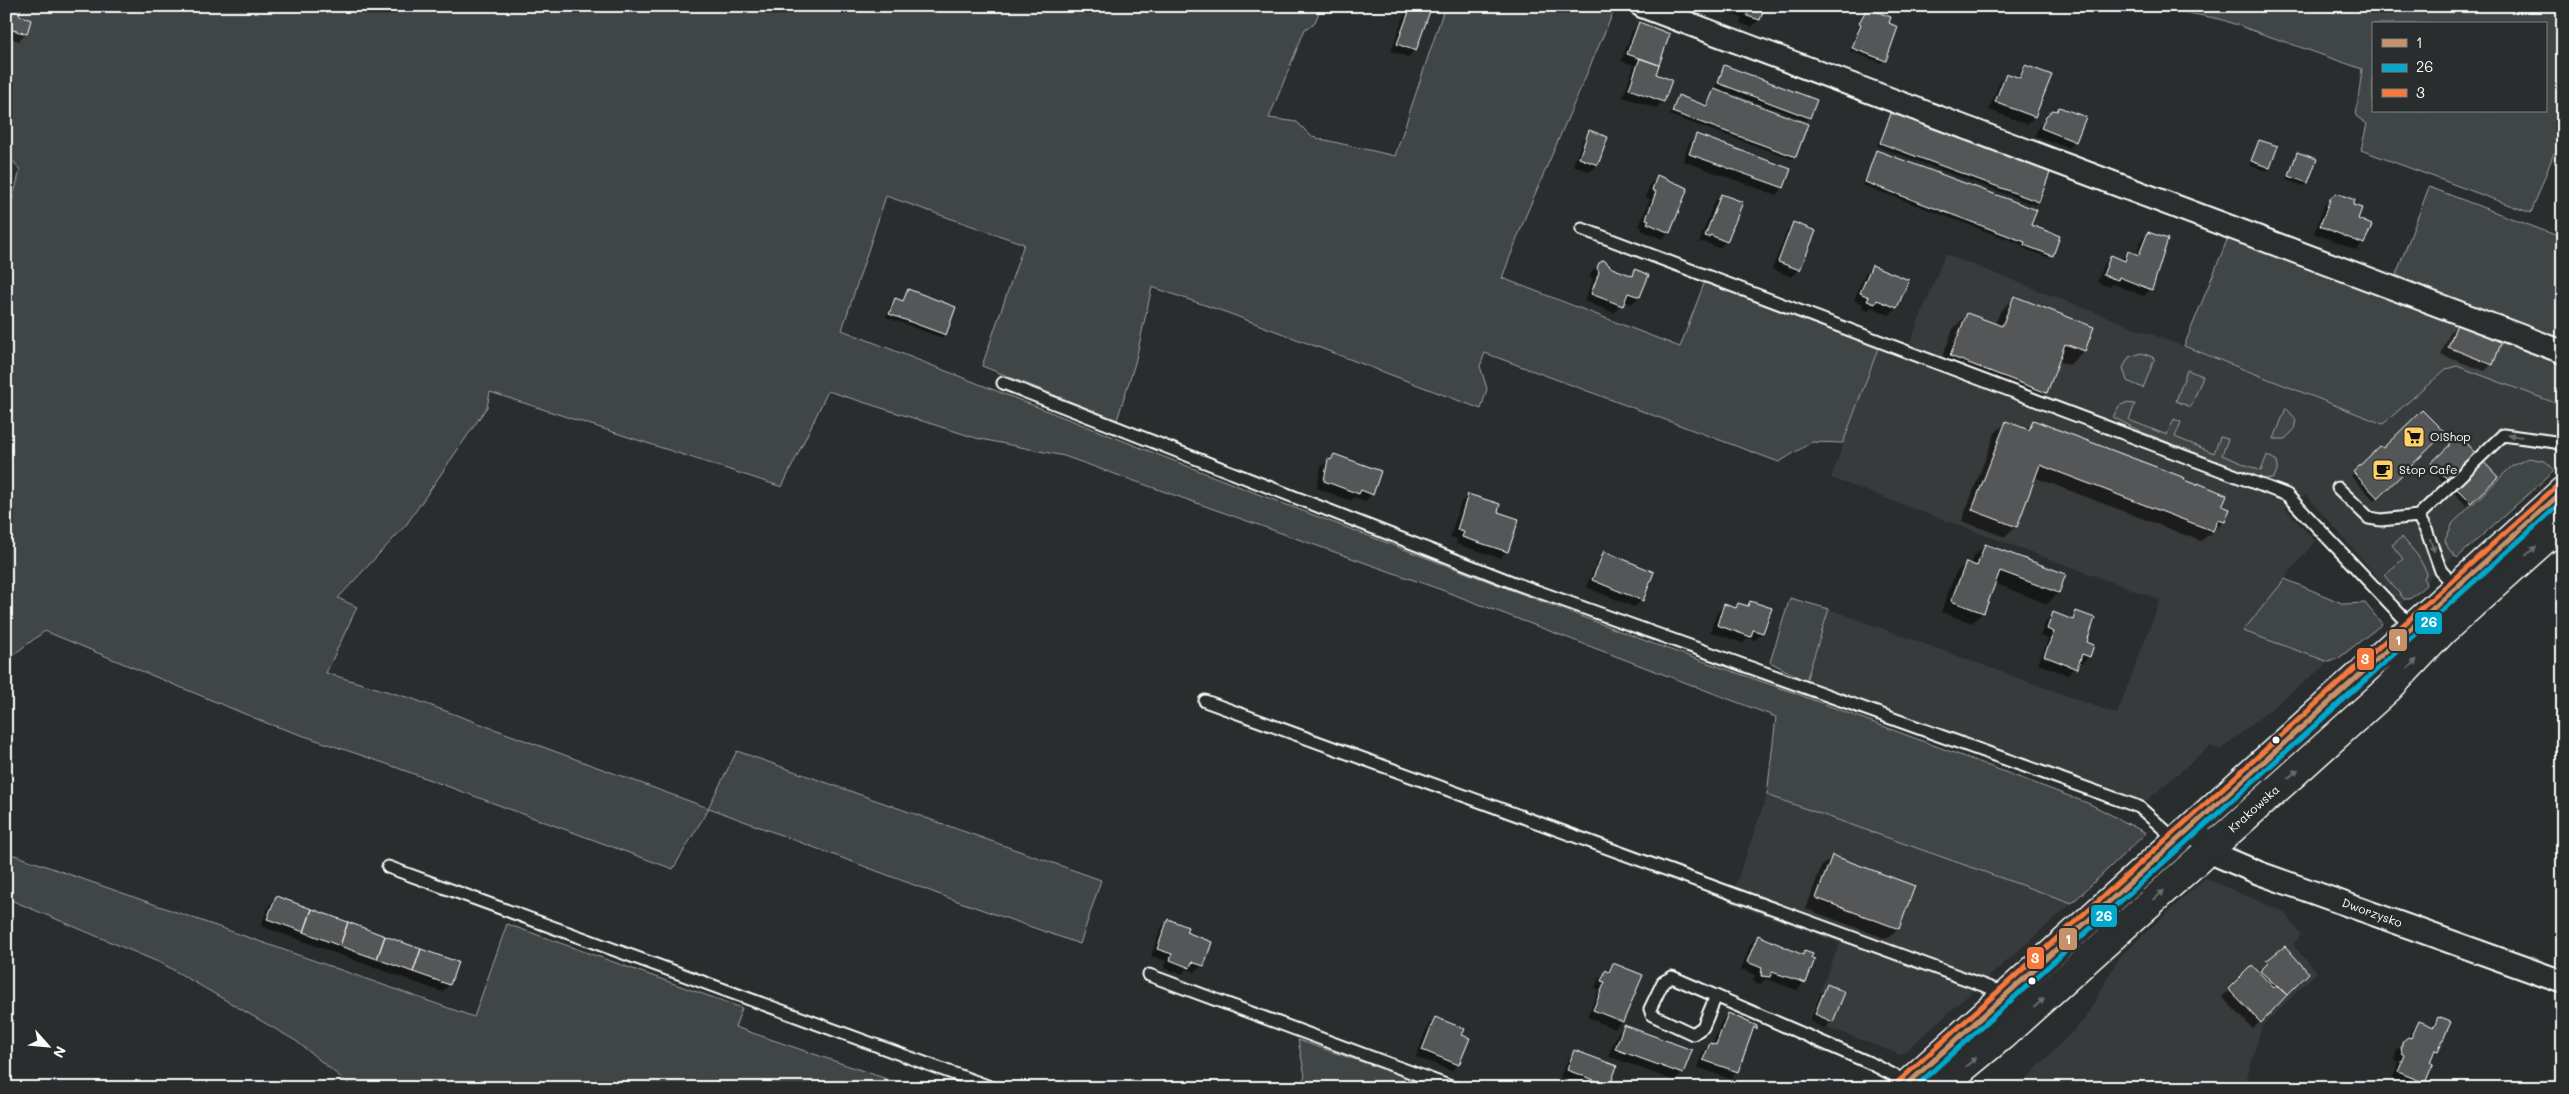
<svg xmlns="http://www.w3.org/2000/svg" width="2569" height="1094" font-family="Mali,sans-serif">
<rect width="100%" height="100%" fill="#2a2d2e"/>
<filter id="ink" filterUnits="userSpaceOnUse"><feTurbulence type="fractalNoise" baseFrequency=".02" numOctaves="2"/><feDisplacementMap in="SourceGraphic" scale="10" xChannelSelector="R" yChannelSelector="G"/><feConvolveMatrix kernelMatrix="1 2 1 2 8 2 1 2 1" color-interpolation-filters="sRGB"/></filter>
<g filter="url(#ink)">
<path fill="#373a3b" d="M 1945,254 L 2383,424 L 2446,369 L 2457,366 L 2563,406 L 2563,457 L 2401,604 L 2306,495 L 2285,508 L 2315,541 L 2243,631 L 2329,662 L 2220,750 L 2210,746 L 2143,804 L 1806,681 L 1829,609 L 2117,714 L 2160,600 L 1831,478 L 1879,346 L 1905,356 Z
M 1767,795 L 2072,903 L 1901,1055 L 1808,1020 L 1840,943 L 1729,903 Z
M 2205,878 L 2284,912 L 2301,935 L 2293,945 L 2317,972 L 2262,1026 L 2244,1088 L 2017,1088 L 2085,1019 L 2119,957 Z"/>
<path fill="#414445" stroke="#a0a2a2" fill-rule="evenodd" d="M 6,6 L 1322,6 L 1314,24 L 1305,29 L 1269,118 L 1297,122 L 1312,137 L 1395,156 L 1445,6 L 1616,6 L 1526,215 L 1502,278 L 1680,347 L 1705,281 L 1879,346 L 1843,443 L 1812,442 L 1779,462 L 1485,353 L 1480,366 L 1487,389 L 1481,409 L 1228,313 L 1152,287 L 1135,363 L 1117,420 L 982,366 L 1024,244 L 886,196 L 842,330 L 1258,494 L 1662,647 L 1792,692 L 2090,804 L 2146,833 L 2072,903 L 1767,795 L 1776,717 L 1439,589 L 1064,456 L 976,438 L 828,391 L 782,487 L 490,392 L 487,407 L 406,525 L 338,598 L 357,607 L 326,673 L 413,699 L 708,808 L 737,751 L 1101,880 L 1080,944 L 946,897 L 709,808 L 673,869 L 384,763 L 269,724 L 45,631 L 6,660 L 6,227 L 20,170 L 6,151 Z
M 2151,6 L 2563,6 L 2563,156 L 2554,153 L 2531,213 L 2361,150 L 2367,124 L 2356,116 L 2362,69 L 2220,19 ZM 2373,24 L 2545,24 L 2545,111 L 2373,111 Z
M 2429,187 L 2563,238 L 2563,342 L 2396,275 Z
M 2230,233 L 2563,361 L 2563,406 L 2457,366 L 2446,369 L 2383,424 L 2184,346 Z
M 2142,353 L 2155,358 L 2143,388 L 2127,381 L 2123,368 L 2129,357 Z
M 2187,370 L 2203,376 L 2191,407 L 2176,401 Z
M 2125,403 L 2135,404 L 2129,420 L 2167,435 L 2174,419 L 2181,422 L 2175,437 L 2214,453 L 2220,437 L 2228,439 L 2222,455 L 2261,471 L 2267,455 L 2277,461 L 2278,468 L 2274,478 L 2263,479 L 2142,432 L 2113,417 L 2119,406 Z
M 2286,408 L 2296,419 L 2294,430 L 2285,439 L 2274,439 Z
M 2528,458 L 2545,461 L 2555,470 L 2457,558 L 2448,548 L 2445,540 L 2453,523 L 2511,467 Z
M 2402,537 L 2418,556 L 2427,573 L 2424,578 L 2426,585 L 2410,599 L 2404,599 L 2384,575 L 2403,559 L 2392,545 Z
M 2285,579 L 2344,604 L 2365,603 L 2382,624 L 2339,658 L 2329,662 L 2243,631 Z
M 1790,598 L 1829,609 L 1806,681 L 1770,662 Z
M 6,852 L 474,1017 L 507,924 L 742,1008 L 735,1027 L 913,1088 L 354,1088 L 296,1041 L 163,964 L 6,898 Z
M 1298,1040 L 1438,1088 L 1298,1088 L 1305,1076 Z"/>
<path fill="#0007" fill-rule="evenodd" d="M 6,6 L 17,16 L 30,20 L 26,34 L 19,41 L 6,37 Z
M 1412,6 L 1429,12 L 1415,50 L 1408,57 L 1391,51 L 1405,13 Z
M 1731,6 L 1763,6 L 1759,20 L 1751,27 L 1740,23 L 1742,18 L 1729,13 Z
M 1867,9 L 1887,24 L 1885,60 L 1881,63 L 1850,51 L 1862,14 Z
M 1639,24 L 1663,101 L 1656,108 L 1623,97 L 1634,65 L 1621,61 L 1632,31 Z
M 2025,66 L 2050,76 L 2034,117 L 2027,124 L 1989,110 L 2000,81 L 2007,74 L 2016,78 Z
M 1724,67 L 1815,101 L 1809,118 L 1806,121 L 1715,87 Z
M 1714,90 L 1795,156 L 1792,159 L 1669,115 L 1678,96 L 1706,106 Z
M 2059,108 L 2075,141 L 2068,148 L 2035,136 L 2039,125 Z
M 1892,112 L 2038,201 L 2035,205 L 1877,146 Z
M 1590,132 L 1597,165 L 1590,172 L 1573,165 L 1583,139 Z
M 1696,136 L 1783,188 L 1776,195 L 1683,161 L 1689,143 Z
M 2259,141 L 2269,168 L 2266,171 L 2249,165 Z
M 1877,152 L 2029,226 L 2052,255 L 2049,258 L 2022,248 L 2023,245 L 1862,185 Z
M 2298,154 L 2307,183 L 2304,186 L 2286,180 Z
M 2563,172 L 2563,191 L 2555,188 Z
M 1657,177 L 1669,232 L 1662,239 L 1641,230 L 1642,227 L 1639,226 L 1650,199 L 1645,197 L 1650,184 Z
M 1721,195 L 1726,241 L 1719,248 L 1703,242 L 1699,243 L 1714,202 Z
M 2332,198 L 2351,205 L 2363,243 L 2356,250 L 2314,233 L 2324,206 Z
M 1794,224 L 1799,270 L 1792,277 L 1772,269 L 1787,231 Z
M 2148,233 L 2151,289 L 2144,296 L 2113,284 L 2110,287 L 2097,282 L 2104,264 L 2111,257 L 2121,259 L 2129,252 L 2136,255 L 2141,240 Z
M 1599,264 L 1630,276 L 1636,271 L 1647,275 L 1639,297 L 1632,304 L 1623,301 L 1614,313 L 1584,301 L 1593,280 L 1590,276 L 1592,271 Z
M 1872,266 L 1896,308 L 1889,315 L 1871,307 L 1867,311 L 1861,308 L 1863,304 L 1854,300 L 1865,273 Z
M 908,291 L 955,308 L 942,338 L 886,317 L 892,302 L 895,299 L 902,301 Z
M 2014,297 L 2092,328 L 2084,351 L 2069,365 L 2058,361 L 2046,392 L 2031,407 L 1937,371 L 1953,329 L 1967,314 L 1995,324 L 2000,312 Z
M 2457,325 L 2492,364 L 2485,371 L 2441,355 L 2450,332 Z
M 2006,422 L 2025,429 L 2033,422 L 2182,481 L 2221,507 L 2224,522 L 2201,541 L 2034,477 L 2016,526 L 2005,537 L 1962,521 L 1995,433 Z
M 2443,433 L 2374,500 L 2351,476 L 2380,447 L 2383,450 Z
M 2459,438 L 2496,477 L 2467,506 L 2429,467 Z
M 1334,455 L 1372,494 L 1365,501 L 1354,497 L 1351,501 L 1317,488 L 1321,467 Z
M 1469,495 L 1496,512 L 1507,551 L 1500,558 L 1456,544 L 1457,539 L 1450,537 L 1461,502 Z
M 1985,545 L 2064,575 L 2058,593 L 2047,604 L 1994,583 L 1983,612 L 1972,623 L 1941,612 L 1955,574 L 1966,563 L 1971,565 L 1974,556 Z
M 1605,553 L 1642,600 L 1634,607 L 1586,587 L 1598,560 Z
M 1751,602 L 1762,633 L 1755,640 L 1748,638 L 1743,643 L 1710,632 L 1717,613 L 1724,605 L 1734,608 L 1738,604 L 1746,607 Z
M 2077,612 L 2089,656 L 2081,664 L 2078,662 L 2068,675 L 2038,664 L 2048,639 L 2040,636 L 2046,621 L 2053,614 L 2069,620 Z
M 1832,856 L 1898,928 L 1887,939 L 1806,909 L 1821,867 Z
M 276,897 L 457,963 L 449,985 L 442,992 L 261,926 L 269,905 Z
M 1168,921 L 1184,933 L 1202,965 L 1195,972 L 1187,969 L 1182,974 L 1164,968 L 1166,961 L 1151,956 L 1161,928 ZM 1186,961 L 1200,963 L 1200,966 Z
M 1758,936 L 1801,955 L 1804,952 L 1805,982 L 1797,990 L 1766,979 L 1758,985 L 1753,980 L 1755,975 L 1741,969 L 1751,943 Z
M 2285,948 L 2279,1001 L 2253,1029 L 2222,997 L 2252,967 L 2257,972 Z
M 1613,964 L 1641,976 L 1622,1022 L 1614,1029 L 1587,1017 L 1599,989 L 1595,988 L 1599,979 Z
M 1828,986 L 1832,1021 L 1825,1028 L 1809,1021 L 1820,993 Z
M 1728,1014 L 1737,1071 L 1730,1079 L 1697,1067 L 1703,1051 L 1710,1044 L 1712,1045 L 1721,1022 Z
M 1436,1018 L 1461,1036 L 1458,1064 L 1451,1071 L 1416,1057 L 1428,1025 Z
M 2438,1018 L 2437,1051 L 2428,1063 L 2432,1064 L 2424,1083 L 2419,1088 L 2412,1088 L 2392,1079 L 2399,1062 L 2395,1060 L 2396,1050 L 2408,1039 L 2412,1030 L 2419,1022 L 2430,1027 Z
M 1624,1027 L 1690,1051 L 1682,1074 L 1675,1081 L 1608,1056 L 1617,1034 Z
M 1575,1051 L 1609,1085 L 1606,1088 L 1589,1088 L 1560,1077 L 1568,1059 Z"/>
<path fill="#555758" stroke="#fff" d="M 6,6 L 21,6 L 19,15 L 31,20 L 27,34 L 6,28 Z
M 1411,6 L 1430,11 L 1416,51 L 1397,44 Z
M 1737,6 L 1765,6 L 1760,20 L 1747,16 L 1748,10 Z
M 1867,8 L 1891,17 L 1889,23 L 1898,27 L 1886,61 L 1852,48 L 1861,24 L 1859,23 Z
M 1639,22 L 1670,34 L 1659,65 L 1627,54 Z
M 1640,58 L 1659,65 L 1656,74 L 1672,80 L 1664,102 L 1629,89 Z
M 1724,65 L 1817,100 L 1810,118 L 1718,83 Z
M 2025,65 L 2052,75 L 2035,117 L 1995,102 L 2006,73 L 2020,78 Z
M 1714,89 L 1808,124 L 1796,157 L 1672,112 L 1678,95 L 1707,106 Z
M 2059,107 L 2086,117 L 2076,142 L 2041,128 L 2046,116 L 2053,110 L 2057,111 Z
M 1892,111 L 2051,170 L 2039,202 L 1880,143 Z
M 1589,130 L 1608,137 L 1598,165 L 1579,158 Z
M 1696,134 L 1791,169 L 1784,188 L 1689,154 Z
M 2259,140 L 2278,146 L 2270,168 L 2251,161 Z
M 1876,150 L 2037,210 L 2031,225 L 2060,236 L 2053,256 L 2024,245 L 2025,242 L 1865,182 Z
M 2297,152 L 2317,159 L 2308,183 L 2289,176 Z
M 1657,175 L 1688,188 L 1670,233 L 1647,223 L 1649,220 L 1646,219 L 1656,192 L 1652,190 Z
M 2336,193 L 2355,200 L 2353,205 L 2362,208 L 2358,219 L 2372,225 L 2364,244 L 2320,226 L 2331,197 Z
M 1721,194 L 1743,202 L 1727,242 L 1710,235 L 1709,237 L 1705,236 Z
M 1793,222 L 1816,231 L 1800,270 L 1778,262 Z
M 2148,232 L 2168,239 L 2152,290 L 2119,277 L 2118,280 L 2103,275 L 2111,255 L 2125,261 L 2128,251 L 2139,255 Z
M 1604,260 L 1612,268 L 1633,276 L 1635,269 L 1649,275 L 1640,297 L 1628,293 L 1623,306 L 1591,294 L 1599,272 L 1597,268 L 1599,263 Z
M 1872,265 L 1909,280 L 1897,308 L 1877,300 L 1875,304 L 1867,301 L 1869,297 L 1860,293 Z
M 908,289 L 956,307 L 946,335 L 889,314 L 895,298 L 903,301 Z
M 2014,296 L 2094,327 L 2085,351 L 2065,344 L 2047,393 L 1950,356 L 1967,313 L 2002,326 Z
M 2457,324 L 2502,341 L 2493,365 L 2448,347 Z
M 2422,410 L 2445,433 L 2378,498 L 2353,472 L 2380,446 L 2383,448 Z
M 2033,420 L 2185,478 L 2184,480 L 2197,485 L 2198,483 L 2227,495 L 2222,506 L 2230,509 L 2225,522 L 2218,520 L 2213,531 L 2040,465 L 2017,527 L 1972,510 L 2006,421 L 2029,430 Z
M 2459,436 L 2498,477 L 2471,503 L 2431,463 Z
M 1334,454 L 1381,471 L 1373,495 L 1361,490 L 1359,494 L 1324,481 L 1328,459 L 1331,460 Z
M 1468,494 L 1500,504 L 1498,512 L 1519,519 L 1508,552 L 1462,537 L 1464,532 L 1457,530 Z
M 1985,544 L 2066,574 L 2059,593 L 2000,571 L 1984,613 L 1951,601 L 1966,562 L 1977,566 Z
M 1604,551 L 1654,572 L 1643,601 L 1592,580 Z
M 1750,601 L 1772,608 L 1763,633 L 1753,630 L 1751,637 L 1717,625 L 1724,604 L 1736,608 L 1738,603 L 1748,606 Z
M 2076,611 L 2095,618 L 2087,642 L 2094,645 L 2090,657 L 2082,654 L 2077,669 L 2044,656 L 2054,632 L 2047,629 L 2053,612 L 2073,620 Z
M 1832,855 L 1915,886 L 1899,929 L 1816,898 Z
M 276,896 L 312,909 L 304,932 L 267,919 Z
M 312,909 L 348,922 L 340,946 L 304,932 Z
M 1168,919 L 1188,927 L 1186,932 L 1212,942 L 1204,966 L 1192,962 L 1190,968 L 1170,960 L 1172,954 L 1157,949 Z
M 348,922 L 385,936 L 377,959 L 340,946 Z
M 1758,935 L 1803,955 L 1804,951 L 1813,954 L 1811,958 L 1815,959 L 1806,983 L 1772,972 L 1770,977 L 1761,976 L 1762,968 L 1747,962 Z
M 385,936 L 421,949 L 413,972 L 377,959 Z
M 2285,946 L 2309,973 L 2287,995 L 2260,971 L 2268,963 L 2266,961 Z
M 421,949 L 458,962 L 450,985 L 413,972 Z
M 1613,963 L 1643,975 L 1623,1022 L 1593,1010 L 1605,982 L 1601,981 L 1606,970 L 1609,972 Z
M 2252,965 L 2274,988 L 2277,985 L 2287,995 L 2261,1023 L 2228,989 Z
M 1827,984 L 1845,992 L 1833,1022 L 1815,1014 Z
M 1728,1013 L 1757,1026 L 1757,1029 L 1754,1027 L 1738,1072 L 1703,1060 L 1710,1043 L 1716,1045 Z
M 1435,1017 L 1465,1029 L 1462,1035 L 1470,1038 L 1459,1065 L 1422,1050 Z
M 2438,1017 L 2451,1022 L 2438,1051 L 2435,1050 L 2430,1062 L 2433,1064 L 2425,1083 L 2398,1072 L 2405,1055 L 2402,1053 L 2401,1047 L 2403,1041 L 2408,1037 L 2411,1038 L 2419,1021 L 2434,1027 Z
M 1624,1025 L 1692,1050 L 1683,1074 L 1615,1049 Z
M 1574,1050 L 1617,1066 L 1610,1086 L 1567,1070 Z"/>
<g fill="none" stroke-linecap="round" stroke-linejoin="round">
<g stroke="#fff" stroke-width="15">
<path id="service" d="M 1582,229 L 2287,495 L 2412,627
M 1003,383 L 1517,584 L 2139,807 L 2176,840
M 2338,488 L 2369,518 L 2381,520 L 2418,516
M 2458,587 L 2456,587 L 2441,571 L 2427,532 L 2418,516 L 2503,435 L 2555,442 L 2563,446
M 1205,701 L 2007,994
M 388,867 L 993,1088
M 1149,975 L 1454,1088
M 1716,996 L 1703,1027 L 1693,1034 L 1652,1015 L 1650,1009 L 1663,982 L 1672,977 L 1872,1064 L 1909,1083"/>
</g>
<g stroke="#fff" stroke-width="26">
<path id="minor" d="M 1642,6 L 2563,352
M 2191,827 L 2219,856 L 2259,873 L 2563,982"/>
</g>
<g stroke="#fff" stroke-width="31">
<path id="primary" d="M 1903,1088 L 2563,491
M 1939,1088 L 2002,1036 L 2388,689 L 2443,631 L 2563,523"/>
</g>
<use href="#service" stroke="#2a2d2e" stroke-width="11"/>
<use href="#minor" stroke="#2a2d2e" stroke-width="22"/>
<use href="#primary" stroke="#2a2d2e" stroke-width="28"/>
<g stroke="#2a2d2e" stroke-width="9">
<path id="bus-1" d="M 1903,1088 L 2563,491"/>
</g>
<g stroke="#2a2d2e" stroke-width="9">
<path id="bus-2" d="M 1914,1088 L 2563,501"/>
</g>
<g stroke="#2a2d2e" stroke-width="9">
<path id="bus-3" d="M 1898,1082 L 2558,485"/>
</g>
<use href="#bus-1" stroke="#c7916a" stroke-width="5"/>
<use href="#bus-2" stroke="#00a9ce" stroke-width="5"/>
<use href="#bus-3" stroke="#f6793e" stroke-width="5"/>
</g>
<defs><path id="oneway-solid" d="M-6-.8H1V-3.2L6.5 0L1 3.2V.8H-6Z" transform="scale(1.25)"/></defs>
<g fill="#6a6c6d">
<use href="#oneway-solid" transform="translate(2515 436) rotate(-172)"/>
<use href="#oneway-solid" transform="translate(2432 545) rotate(71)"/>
<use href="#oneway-solid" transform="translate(2531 551) rotate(-42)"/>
<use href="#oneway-solid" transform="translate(2412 664) rotate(-46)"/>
<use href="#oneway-solid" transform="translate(2293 774) rotate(-42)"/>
<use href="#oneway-solid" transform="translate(2159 895) rotate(-42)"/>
<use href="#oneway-solid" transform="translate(2039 1003) rotate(-42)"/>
<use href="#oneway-solid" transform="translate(1971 1062) rotate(-39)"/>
</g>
</g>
<defs>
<g id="supermarket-square" transform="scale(1.125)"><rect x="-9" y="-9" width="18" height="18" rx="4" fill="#ffd166" stroke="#2a2d2e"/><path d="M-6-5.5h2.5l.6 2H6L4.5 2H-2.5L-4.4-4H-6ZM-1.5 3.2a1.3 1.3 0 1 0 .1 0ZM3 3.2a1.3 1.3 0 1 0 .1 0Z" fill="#111"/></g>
<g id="cafe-square" transform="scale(1.125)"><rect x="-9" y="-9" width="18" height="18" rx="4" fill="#ffd166" stroke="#2a2d2e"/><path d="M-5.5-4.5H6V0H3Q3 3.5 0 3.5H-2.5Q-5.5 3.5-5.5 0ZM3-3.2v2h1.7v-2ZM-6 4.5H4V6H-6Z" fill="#111"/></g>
</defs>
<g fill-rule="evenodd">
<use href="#supermarket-square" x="2414" y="437"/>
<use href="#cafe-square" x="2383" y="470"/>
</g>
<g fill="#fff" stroke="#2a2d2e" stroke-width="2">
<circle cx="2276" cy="740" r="4.5"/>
<circle cx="2032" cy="981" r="4.5"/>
</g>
<g text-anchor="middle" stroke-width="5" stroke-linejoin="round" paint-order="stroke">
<g font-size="12" fill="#fff" stroke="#2a2d2e" text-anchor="start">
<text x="2430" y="441">O!Shop</text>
<text x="2399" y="474">Stop Cafe</text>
</g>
<g font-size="12" fill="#fff" stroke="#2a2d2e">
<text transform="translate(2254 809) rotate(-42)" y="4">Krakowska</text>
<text transform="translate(2372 913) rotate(20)" y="4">Dworzysko</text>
</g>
</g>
<g stroke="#2a2d2e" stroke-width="2">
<rect x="2414" y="611" width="29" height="24" rx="5" fill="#00a9ce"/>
<rect x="2388" y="628" width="20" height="24" rx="5" fill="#c7916a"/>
<rect x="2356" y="647" width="19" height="24" rx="5" fill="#f6793e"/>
<rect x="2090" y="904" width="28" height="24" rx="5" fill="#00a9ce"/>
<rect x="2058" y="927" width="20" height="24" rx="5" fill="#c7916a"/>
<rect x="2026" y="946" width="19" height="24" rx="5" fill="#f6793e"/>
</g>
<g font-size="14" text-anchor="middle" font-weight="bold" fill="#fff">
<text x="2429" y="627">26</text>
<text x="2398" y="645">1</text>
<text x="2365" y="664">3</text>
<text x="2104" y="921">26</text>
<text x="2068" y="944">1</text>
<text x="2035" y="963">3</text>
</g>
<rect width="2569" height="1094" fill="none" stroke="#2a2d2e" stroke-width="25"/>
<rect x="12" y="12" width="2544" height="1069" fill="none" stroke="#fff" stroke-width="2" filter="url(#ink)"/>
<rect x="2372" y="22" width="175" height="90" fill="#2a2d2e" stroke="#7f8182"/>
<rect x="2382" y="39" width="25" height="8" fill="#c7916a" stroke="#7f8182"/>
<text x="2416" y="48" font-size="15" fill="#ffffff">1</text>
<rect x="2382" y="64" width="25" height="8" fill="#00a9ce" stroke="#7f8182"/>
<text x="2416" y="72" font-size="15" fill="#ffffff">26</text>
<rect x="2382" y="89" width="25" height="8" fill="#f6793e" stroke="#7f8182"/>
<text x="2416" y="98" font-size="15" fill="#ffffff">3</text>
<g transform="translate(48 1046) rotate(117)" stroke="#2a2d2e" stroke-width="4" paint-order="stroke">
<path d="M0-4L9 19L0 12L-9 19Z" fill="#ffffff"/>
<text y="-8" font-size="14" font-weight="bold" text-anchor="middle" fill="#ffffff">N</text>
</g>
</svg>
